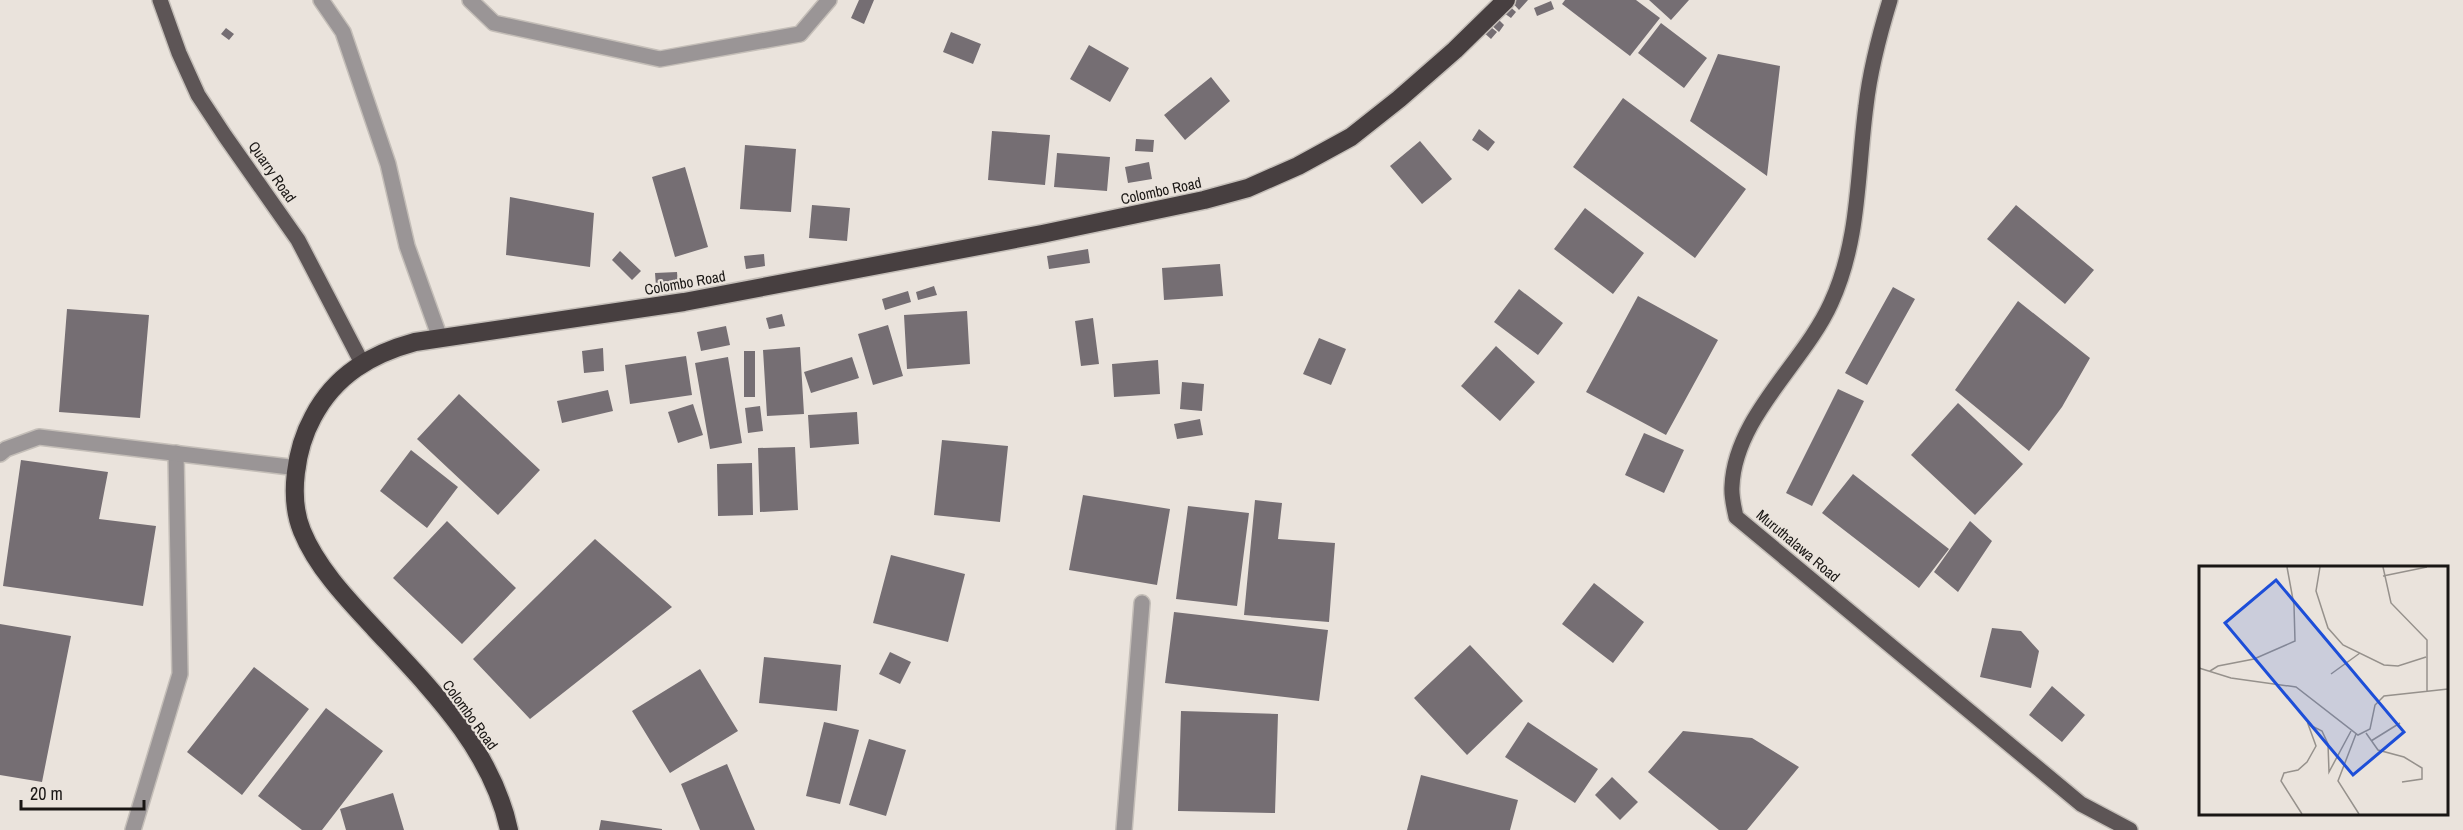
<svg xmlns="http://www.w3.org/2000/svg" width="2463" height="830" font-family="'Archivo Narrow',sans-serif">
<rect width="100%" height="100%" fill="#eae3dc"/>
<path fill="#756e73" d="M 859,0 L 874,0 L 864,24 L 851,18 Z
M 1510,0 L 1528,0 L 1519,10 Z
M 1565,0 L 1636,0 L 1660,18 L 1630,56 L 1562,4 Z
M 1649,0 L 1689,0 L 1671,20 Z
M 1551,1 L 1554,9 L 1537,16 L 1534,8 Z
M 1507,4 L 1516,12 L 1511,18 L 1501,11 Z
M 1496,17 L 1504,25 L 1499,32 L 1490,24 Z
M 1661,23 L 1707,58 L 1684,88 L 1638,53 Z
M 1487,24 L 1497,32 L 1491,39 L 1482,31 Z
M 226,28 L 234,34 L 229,40 L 221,34 Z
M 951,32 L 981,44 L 973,64 L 943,52 Z
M 1089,45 L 1129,68 L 1110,102 L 1070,79 Z
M 1718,54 L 1780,66 L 1767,176 L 1690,121 Z
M 1211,77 L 1230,101 L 1185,140 L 1164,115 Z
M 1623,98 L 1746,189 L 1695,258 L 1573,167 Z
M 1479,129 L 1495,142 L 1488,151 L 1472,140 Z
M 992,131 L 1050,135 L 1045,185 L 988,180 Z
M 1136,139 L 1154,140 L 1153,152 L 1135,151 Z
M 1420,141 L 1452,179 L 1422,204 L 1390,166 Z
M 745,145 L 796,149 L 791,212 L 740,209 Z
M 1057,153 L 1110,157 L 1107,191 L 1054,187 Z
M 1149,162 L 1152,179 L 1128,183 L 1125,167 Z
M 685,167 L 708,247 L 675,257 L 652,177 Z
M 510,197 L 594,213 L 590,267 L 506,255 Z
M 812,205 L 850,208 L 847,241 L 809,238 Z
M 2016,205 L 2094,270 L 2065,304 L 1987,239 Z
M 1585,208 L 1644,253 L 1613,294 L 1554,249 Z
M 1088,249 L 1090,263 L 1049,269 L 1047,256 Z
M 620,251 L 641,271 L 632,280 L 612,260 Z
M 764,254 L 765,266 L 746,269 L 744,256 Z
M 1220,264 L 1223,296 L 1164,300 L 1162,268 Z
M 677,272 L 678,285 L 656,286 L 655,273 Z
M 934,286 L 937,295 L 918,300 L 916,292 Z
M 1893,287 L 1915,299 L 1867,385 L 1845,373 Z
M 1519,289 L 1563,323 L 1538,355 L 1494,322 Z
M 908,291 L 911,302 L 885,310 L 882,299 Z
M 1638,296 L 1718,340 L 1666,435 L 1586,392 Z
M 2018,301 L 2090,358 L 2062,407 L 2029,451 L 1955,390 Z
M 67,309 L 149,315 L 140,418 L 59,412 Z
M 967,311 L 970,364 L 907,369 L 904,315 Z
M 782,314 L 785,326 L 769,329 L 766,318 Z
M 1093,318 L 1099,364 L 1081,366 L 1075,321 Z
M 888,325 L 903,376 L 873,385 L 858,334 Z
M 726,326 L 730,345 L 701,351 L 697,332 Z
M 1319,338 L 1346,349 L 1331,385 L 1303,374 Z
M 1496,346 L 1535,382 L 1500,421 L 1461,386 Z
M 800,347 L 804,414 L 767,416 L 763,350 Z
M 603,348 L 604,371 L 584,373 L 582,351 Z
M 744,351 L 755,351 L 755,397 L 744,397 Z
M 686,356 L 692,395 L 630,404 L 625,365 Z
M 728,357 L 742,443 L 710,449 L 695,363 Z
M 852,357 L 859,378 L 811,393 L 804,372 Z
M 1158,360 L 1160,394 L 1114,397 L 1112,364 Z
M 1182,382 L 1204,384 L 1202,411 L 1180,409 Z
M 1838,389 L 1864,401 L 1812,506 L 1786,493 Z
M 608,390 L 613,411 L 562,423 L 557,401 Z
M 459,394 L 540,470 L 498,515 L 417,439 Z
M 1958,403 L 2023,464 L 1975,515 L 1911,455 Z
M 693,404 L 703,435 L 678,443 L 668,412 Z
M 760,406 L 763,431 L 748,433 L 745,408 Z
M 857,412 L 859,444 L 810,448 L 808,415 Z
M 1200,419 L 1203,435 L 1177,439 L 1174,424 Z
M 1644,433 L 1684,450 L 1664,493 L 1625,475 Z
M 942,440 L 1008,446 L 1000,522 L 934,515 Z
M 795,447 L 798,510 L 760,512 L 758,448 Z
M 411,450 L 458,487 L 427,528 L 380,491 Z
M 21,460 L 108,472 L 99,519 L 156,526 L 143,606 L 3,586 Z
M 752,463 L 753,515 L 718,516 L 717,464 Z
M 1853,474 L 1949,549 L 1919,588 L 1822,513 Z
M 1083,495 L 1170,509 L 1157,585 L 1069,570 Z
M 1255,500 L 1282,503 L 1278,539 L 1335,543 L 1329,622 L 1244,615 Z
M 1188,506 L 1249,513 L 1237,606 L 1176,599 Z
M 447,521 L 516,588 L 462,644 L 393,578 Z
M 1970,521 L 1992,541 L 1958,592 L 1934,572 Z
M 595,539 L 672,607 L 530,719 L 473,659 Z
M 891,555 L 965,574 L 948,642 L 873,623 Z
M 1594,583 L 1644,622 L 1613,663 L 1562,624 Z
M 1174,612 L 1328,630 L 1319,701 L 1165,683 Z
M 0,624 L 71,636 L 42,782 L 0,775 Z
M 1992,628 L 2021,631 L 2039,651 L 2031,688 L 1980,677 Z
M 1470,645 L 1523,701 L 1467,755 L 1414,698 Z
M 890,652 L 911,662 L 900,684 L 879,674 Z
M 764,657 L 841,665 L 837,711 L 759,703 Z
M 254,667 L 309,709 L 242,795 L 187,752 Z
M 700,669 L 738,731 L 670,773 L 632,711 Z
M 2052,686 L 2085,715 L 2062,742 L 2029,715 Z
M 326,708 L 383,751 L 322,830 L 302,830 L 258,796 Z
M 1181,711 L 1278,714 L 1275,813 L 1178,811 Z
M 824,722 L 859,730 L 840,804 L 806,796 Z
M 1528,722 L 1598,769 L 1575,803 L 1505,757 Z
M 1683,731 L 1752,738 L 1799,767 L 1747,830 L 1719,830 L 1648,772 Z
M 869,739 L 906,750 L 886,816 L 849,805 Z
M 727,764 L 755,830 L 700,830 L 681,784 Z
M 1421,775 L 1518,800 L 1510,830 L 1407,830 Z
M 1612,777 L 1638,802 L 1620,820 L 1595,795 Z
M 393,793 L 404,830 L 346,830 L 340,809 Z
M 601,820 L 662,829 L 662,830 L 599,830 Z"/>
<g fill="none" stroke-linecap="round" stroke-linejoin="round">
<g stroke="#c4beb8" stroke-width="18">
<path id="lane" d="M 133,830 L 180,674 L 176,453"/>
</g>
<g stroke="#c4beb8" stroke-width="18">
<path id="street" d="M 321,0 L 343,32 L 388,164 L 407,246 L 440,338
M 470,0 L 494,23 L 660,59 L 800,34 L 829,0
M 0,454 L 6,449 L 39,437 L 298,468
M 1124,830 L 1142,603"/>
</g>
<g stroke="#c4beb8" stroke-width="18">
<path id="primary" d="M 160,0 L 179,53 L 198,95 L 225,136 L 298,240 L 362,363
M 1890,0 C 1879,36 1870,70 1866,106 C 1857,173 1860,240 1831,303 C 1804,363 1735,417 1732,486 C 1731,496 1734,507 1736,517 L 2081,804 L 2130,830"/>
</g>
<g stroke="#c4beb8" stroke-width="21">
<path id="highway" d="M 509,830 C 492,749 430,688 375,629 C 348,600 317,568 302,531 C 288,497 296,448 313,417 C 335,375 371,354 415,342 L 684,302 L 1042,234 L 1204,200 L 1248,188 L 1298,166 L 1351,137 L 1399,99 L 1455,50 L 1506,0"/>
</g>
<use href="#lane" stroke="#9a9596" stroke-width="15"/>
<use href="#street" stroke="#9a9596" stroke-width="15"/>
<use href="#primary" stroke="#5d5556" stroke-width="15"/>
<use href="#highway" stroke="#473f40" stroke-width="18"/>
</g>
<g text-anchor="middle" stroke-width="4.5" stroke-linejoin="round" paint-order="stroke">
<g font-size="15" fill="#191614" stroke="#eae3dc">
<text transform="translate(272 172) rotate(55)" y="5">Quarry Road</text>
<text transform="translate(1161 191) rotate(-12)" y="5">Colombo Road</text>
<text transform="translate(685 283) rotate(-10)" y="5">Colombo Road</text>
<text transform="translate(1798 546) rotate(40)" y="5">Muruthalawa Road</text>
<text transform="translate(470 715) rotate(54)" y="5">Colombo Road</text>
</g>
</g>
<g transform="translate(2199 566)">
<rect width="249" height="249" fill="#eae3dc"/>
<path fill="none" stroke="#96918c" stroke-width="1.5" d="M 121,1 L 117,25 L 129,62 L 144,79 L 185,99 L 199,100 L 227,91M 184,1 L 192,37 L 228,74 L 228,125M 184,10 L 228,1M 0,102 L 32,112 L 97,121 L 159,169 L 171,163 L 176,139 L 185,130 L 249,123M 11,105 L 19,100 L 55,93 L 96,75 L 95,39 L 88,1M 132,108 L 161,87M 167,167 L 179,184 L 205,191 L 223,202 L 223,213 L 203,216M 157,168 L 139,215 L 160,248M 172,175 L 201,157M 103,248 L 82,215 L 85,207 L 99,204 L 108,196 L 117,180 L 109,158 L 123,165 L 129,178 L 130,206 L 152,165"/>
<path fill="#1d4ed8" fill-opacity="0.15" stroke="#1d4ed8" stroke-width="3" d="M 77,14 L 205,166 L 154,209 L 26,57 Z"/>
<rect width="249" height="249" fill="none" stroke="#191614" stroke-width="3"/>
</g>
<path d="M21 800v9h123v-9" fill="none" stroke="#191614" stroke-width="3"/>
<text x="30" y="800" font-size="18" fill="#191614" stroke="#eae3dc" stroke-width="4.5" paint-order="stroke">20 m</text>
</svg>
